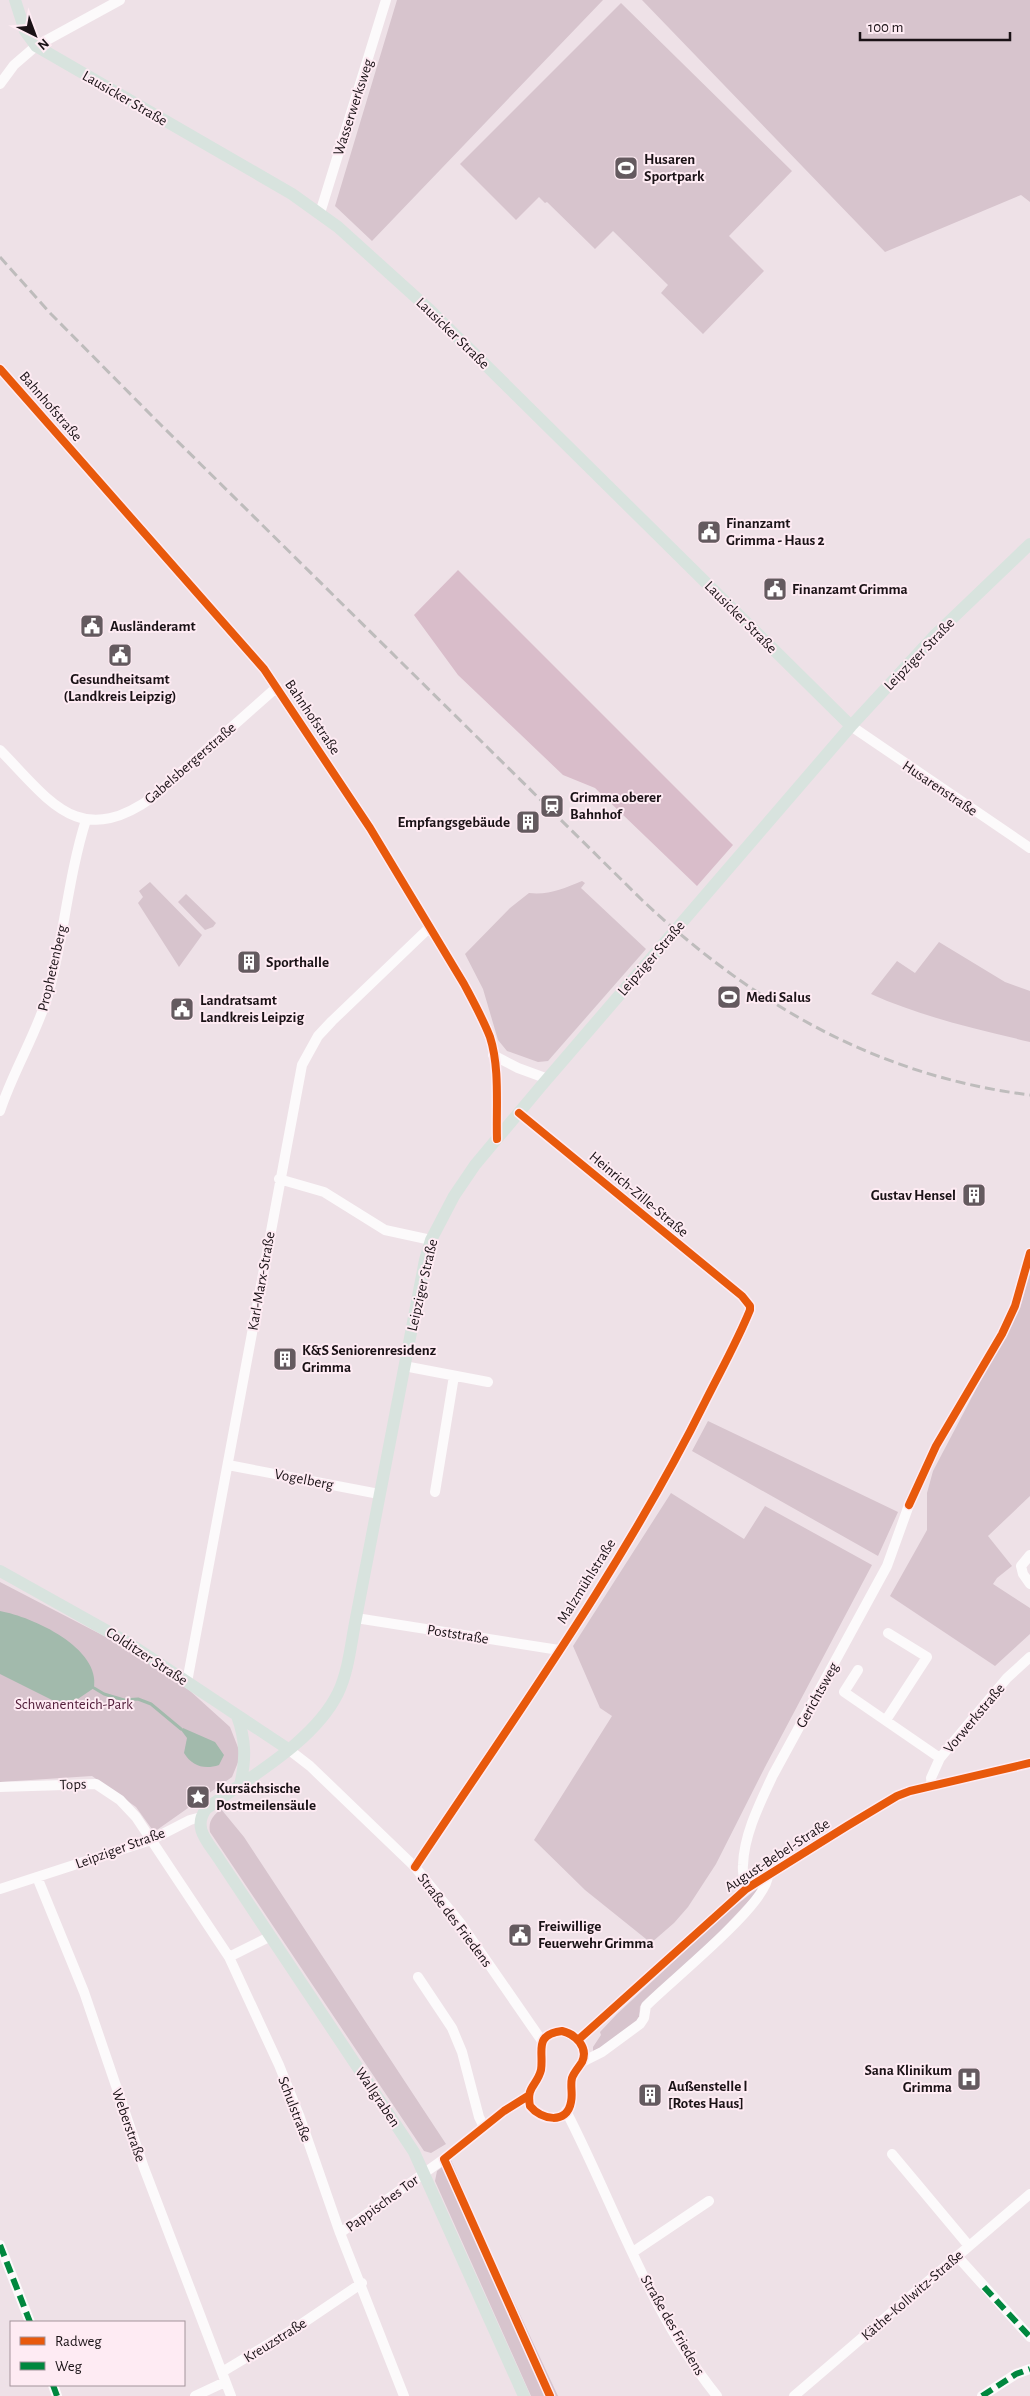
<svg xmlns="http://www.w3.org/2000/svg" width="1030" height="2396" font-family="'Alegreya Sans',sans-serif">
<rect width="100%" height="100%" fill="#eee1e7"/>
<path fill="#d7c4cd" d="M 397,0 L 603,0 L 372,241 L 335,206 Z
M 642,0 L 1030,0 L 1030,202 L 1021,195 L 885,252 Z
M 621,3 L 792,171 L 729,236 L 764,271 L 703,334 L 661,293 L 668,285 L 613,231 L 595,249 L 547,202 L 545,203 L 539,197 L 516,220 L 460,164 Z
M 582,881 L 585,883 L 581,888 L 646,949 L 548,1061 L 538,1062 L 507,1051 L 498,1040 L 483,989 L 465,954 L 510,908 L 529,893 C 549,895 563,889 582,881 Z
M 150,882 L 202,935 L 179,967 L 138,903 L 143,897 L 139,891 Z
M 186,894 L 216,923 L 213,927 L 205,930 L 178,902 Z
M 939,942 L 1005,982 L 1030,991 L 1030,1042 C 976,1029 922,1017 871,994 L 897,961 L 915,973 Z
M 1030,1270 L 1030,1496 L 988,1536 L 1012,1566 L 997,1578 L 993,1584 L 1030,1608 L 1030,1634 L 995,1666 L 890,1596 L 927,1530 L 927,1493 L 933,1471 L 1014,1317 Z
M 708,1421 L 898,1512 L 878,1556 L 692,1451 Z
M 671,1493 L 744,1539 L 765,1506 L 872,1565 L 765,1767 L 716,1864 L 688,1907 L 674,1923 L 651,1943 L 585,1890 L 534,1840 L 612,1716 L 600,1708 L 573,1646 Z
M 0,1582 L 131,1650 L 189,1690 L 230,1727 L 241,1755 L 232,1777 L 154,1832 L 136,1807 L 92,1776 L 0,1782 Z
M 221,1809 L 244,1837 L 446,2144 L 431,2153 L 424,2151 L 210,1832 C 208,1821 213,1816 221,1809 Z
M 758,1888 L 758,1891 L 713,1939 L 640,2006 L 639,2020 L 607,2045 L 593,2051 L 593,2047 L 601,2035 L 600,2032 L 617,2014 L 726,1913 Z
M 451,2160 L 481,2231 L 558,2396 L 531,2396 L 435,2181 L 437,2171 Z"/>
<path fill="#d9bdca" d="M 458,570 L 733,845 L 697,886 L 595,788 L 563,775 L 458,675 L 414,615 Z"/>
<path fill="#a2baac" d="M 0,1611 C 33,1617 101,1648 94,1688 L 66,1707 L 0,1674 Z
M 183,1728 L 215,1742 L 224,1755 L 219,1765 C 204,1770 192,1766 184,1753 L 187,1738 L 181,1730 Z"/>
<g fill="none" stroke-linecap="round" stroke-linejoin="round">
<path stroke="#a2baac" stroke-width="3" d="M 94,1688 L 104,1694 L 124,1700 L 138,1699 L 151,1704 L 181,1729"/>
<path stroke="#fcfafb" stroke-width="10" d="M 0,84 L 14,65 L 36,46 L 120,0
M 320,213 L 386,0
M 0,369 L 264,669 L 370,828 L 464,984 C 473,1001 483,1019 490,1037 C 500,1068 496,1107 497,1139
M 851,726 L 1030,848
M 0,750 C 50,801 79,850 153,797 L 277,687
M 493,1055 L 518,1068 L 548,1079
M 0,1111 C 13,1071 36,1035 48,995 C 64,937 68,877 86,820
M 279,1179 L 324,1192 L 385,1230 L 431,1240
M 404,1366 L 488,1382
M 228,1465 L 379,1494
M 435,1492 L 454,1376
M 1030,1555 L 1021,1566 L 1023,1574 L 1030,1584
M 356,1618 L 559,1650
M 858,1670 L 844,1692 L 940,1758
M 187,1682 L 302,1065 L 318,1036 L 332,1021 L 429,928
M 886,1720 L 927,1657 L 888,1633
M 288,1749 L 310,1766 L 415,1867 L 461,1924 L 542,2041
M 932,1786 L 931,1778 L 940,1758 L 1007,1678 L 1030,1657
M 0,1787 L 96,1784 L 120,1800 L 136,1817 L 229,1957 L 279,2065 L 299,2115 L 340,2233 L 404,2396
M 415,1867 C 516,1715 624,1565 705,1402 C 720,1372 737,1342 750,1310 L 750,1306 L 742,1296 L 519,1113
M 37,1877 L 84,1992 L 144,2168 L 231,2396
M 0,1889 L 151,1840 L 190,1820 L 201,1817
M 746,1889 C 745,1881 742,1873 743,1865 C 744,1834 760,1803 773,1775 L 887,1566 L 909,1505
M 229,1957 L 271,1936
M 418,1977 L 452,2028 L 462,2052 L 479,2117 L 484,2127
M 562,2031 C 575,2034 589,2047 582,2062 C 579,2067 574,2072 572,2078 C 570,2086 573,2094 571,2102 C 567,2125 541,2120 530,2106 C 526,2086 537,2086 541,2070 C 544,2051 533,2035 562,2031 Z
M 578,2040 L 746,1889 L 847,1826 L 897,1796 L 910,1791 L 1030,1763
M 582,2062 L 602,2052 L 640,2024 L 644,2018 L 646,2006 C 669,1982 769,1903 768,1875
M 566,2111 C 615,2206 649,2312 717,2396
M 892,2154 L 969,2246
M 340,2233 L 444,2159 L 504,2111 L 528,2096
M 0,2245 L 30,2322
M 633,2252 L 709,2201
M 957,2256 L 1030,2337
M 222,2372 L 297,2327 L 362,2283
M 53,2385 L 57,2396
M 195,2396 L 225,2382
M 794,2396 L 1030,2194
M 982,2396 L 1016,2374 L 1030,2369"/>
<path stroke="#d8e3de" stroke-width="12" d="M 15,0 L 25,31 L 36,46 L 292,194 L 338,227 L 431,311 L 851,726
M 0,1571 L 127,1642 L 288,1749
M 237,1716 C 246,1740 246,1760 240,1785
M 524,2396 L 414,2152 L 219,1859 C 208,1842 192,1828 206,1809 C 249,1777 314,1742 338,1693 C 349,1670 351,1642 356,1618 L 425,1260 L 431,1240 L 454,1196 L 475,1165 L 542,1085 L 851,726 L 935,635 L 1030,544"/>
<path stroke="#bebcbc" stroke-width="3" stroke-dasharray="10 5" stroke-linecap="butt" d="M 0,257 L 51,314 L 160,424 L 642,900 C 753,1004 877,1076 1030,1095"/>
<path stroke="#00873e" stroke-width="6" stroke-dasharray="12 6" stroke-linecap="butt" d="M 0,2245 L 30,2322
M 984,2287 L 1030,2337
M 53,2385 L 57,2396
M 982,2396 L 1016,2374 L 1030,2369"/>
<g stroke="#feebf3" stroke-width="11">
<path id="cycleway" d="M 0,369 L 264,669 L 370,828 L 464,984 C 473,1001 483,1019 490,1037 C 500,1068 496,1107 497,1139
M 909,1505 L 936,1446 L 1002,1334 L 1015,1306 L 1030,1253
M 415,1867 C 516,1715 624,1565 705,1402 C 720,1372 737,1342 750,1310 L 750,1306 L 742,1296 L 519,1113
M 562,2031 C 575,2034 589,2047 582,2062 C 579,2067 574,2072 572,2078 C 570,2086 573,2094 571,2102 C 567,2125 541,2120 530,2106 C 526,2086 537,2086 541,2070 C 544,2051 533,2035 562,2031 Z
M 578,2040 L 746,1889 L 847,1826 L 897,1796 L 910,1791 L 1030,1763
M 528,2096 L 504,2111 L 444,2159 L 550,2396"/>
</g>
<use href="#cycleway" stroke="#e8590c" stroke-width="8"/>
</g>
<defs>
<g id="stadium-square" transform="scale(1.25)"><rect x="-9" y="-9" width="18" height="18" rx="4" fill="#645a5f" stroke="#feebf3"/><path d="M0-5a6.5 5 0 1 0 0 10a6.5 5 0 1 0 0-10ZM-3.5-1.8h7v3.6h-7Z" fill="#fff"/></g>
<g id="civic-square" transform="scale(1.25)"><rect x="-9" y="-9" width="18" height="18" rx="4" fill="#645a5f" stroke="#feebf3"/><path d="M-.6-6.5H3V-4.5H.6V-3L4-1V1h2V6H-6V1h2V-1L-.6-3ZM-1.2 2.5V6h2.4V2.5Z" fill="#fff"/></g>
<g id="station-square" transform="scale(1.25)"><rect x="-9" y="-9" width="18" height="18" rx="4" fill="#645a5f" stroke="#feebf3"/><path d="M-3-6H3Q5-6 5-4V2Q5 4 3 4L4.5 6H3L1.5 4h-3L-3 6H-4.5L-3 4Q-5 4-5 2V-4Q-5-6-3-6ZM-3.5-4v3h7v-3ZM-3.5 1v1.5H-2V1ZM2 1v1.5H3.5V1Z" fill="#fff"/></g>
<g id="building-square" transform="scale(1.25)"><rect x="-9" y="-9" width="18" height="18" rx="4" fill="#645a5f" stroke="#feebf3"/><path d="M-4-6H4V6H1V3H-1V6H-4ZM-2.5-4.3h1.7v1.8h-1.7ZM.8-4.3h1.7v1.8H.8ZM-2.5-1h1.7V.8h-1.7ZM.8-1h1.7V.8H.8Z" fill="#fff"/></g>
<g id="sight-square" transform="scale(1.25)"><rect x="-9" y="-9" width="18" height="18" rx="4" fill="#645a5f" stroke="#feebf3"/><path d="M0-6L1.8-2.2L6-1.7L2.9 1.2L3.7 5.4L0 3.3L-3.7 5.4L-2.9 1.2L-6-1.7L-1.8-2.2Z" fill="#fff"/></g>
<g id="hospital-square" transform="scale(1.25)"><rect x="-9" y="-9" width="18" height="18" rx="4" fill="#645a5f" stroke="#feebf3"/><path d="M-5-5h3v3.5h4V-5h3V5h-3V1.5h-4V5h-3Z" fill="#fff"/></g>
</defs>
<g fill-rule="evenodd">
<use href="#stadium-square" x="626" y="168"/>
<use href="#civic-square" x="709" y="532"/>
<use href="#civic-square" x="775" y="589"/>
<use href="#civic-square" x="92" y="626"/>
<use href="#civic-square" x="120" y="655"/>
<use href="#station-square" x="552" y="806"/>
<use href="#building-square" x="528" y="822"/>
<use href="#building-square" x="249" y="962"/>
<use href="#stadium-square" x="729" y="997"/>
<use href="#civic-square" x="182" y="1009"/>
<use href="#building-square" x="974" y="1195"/>
<use href="#building-square" x="285" y="1359"/>
<use href="#sight-square" x="198" y="1797"/>
<use href="#civic-square" x="520" y="1935"/>
<use href="#hospital-square" x="969" y="2079"/>
<use href="#building-square" x="650" y="2095"/>
</g>
<g text-anchor="middle" stroke-width="4" stroke-linejoin="round" paint-order="stroke">
<g font-size="15" fill="#1a1216" stroke="#feebf3">
<text transform="translate(125 98) rotate(30)" y="5">Lausicker Straße</text>
<text transform="translate(353 107) rotate(-72)" y="5">Wasserwerksweg</text>
<text transform="translate(453 333) rotate(44)" y="5">Lausicker Straße</text>
<text transform="translate(51 406) rotate(49)" y="5">Bahnhofstraße</text>
<text transform="translate(741 617) rotate(45)" y="5">Lausicker Straße</text>
<text transform="translate(919 654) rotate(-46)" y="5">Leipziger Straße</text>
<text transform="translate(313 717) rotate(56)" y="5">Bahnhofstraße</text>
<text transform="translate(190 763) rotate(-41)" y="5">Gabelsbergerstraße</text>
<text transform="translate(940 788) rotate(34)" y="5">Husarenstraße</text>
<text transform="translate(651 958) rotate(-49)" y="5">Leipziger Straße</text>
<text transform="translate(52 968) rotate(-77)" y="5">Prophetenberg</text>
<text transform="translate(639 1194) rotate(40)" y="5">Heinrich-Zille-Straße</text>
<text transform="translate(261 1281) rotate(-80)" y="5">Karl-Marx-Straße</text>
<text transform="translate(422 1285) rotate(-77)" y="5">Leipziger Straße</text>
<text transform="translate(304 1479) rotate(11)" y="5">Vogelberg</text>
<text transform="translate(586 1581) rotate(-58)" y="5">Malzmühlstraße</text>
<text transform="translate(458 1634) rotate(9)" y="5">Poststraße</text>
<text transform="translate(147 1656) rotate(33)" y="5">Colditzer Straße</text>
<text transform="translate(817 1695) rotate(-61)" y="5">Gerichtsweg</text>
<text transform="translate(974 1718) rotate(-50)" y="5">Vorwerkstraße</text>
<text transform="translate(73 1784) rotate(-2)" y="5">Tops</text>
<text transform="translate(120 1848) rotate(-20)" y="5">Leipziger Straße</text>
<text transform="translate(777 1855) rotate(-33)" y="5">August-Bebel-Straße</text>
<text transform="translate(455 1920) rotate(53)" y="5">Straße des Friedens</text>
<text transform="translate(378 2097) rotate(56)" y="5">Wallgraben</text>
<text transform="translate(295 2109) rotate(69)" y="5">Schulstraße</text>
<text transform="translate(129 2125) rotate(71)" y="5">Weberstraße</text>
<text transform="translate(382 2203) rotate(-36)" y="5">Pappisches Tor</text>
<text transform="translate(912 2295) rotate(-41)" y="5">Käthe-Kollwitz-Straße</text>
<text transform="translate(673 2325) rotate(60)" y="5">Straße des Friedens</text>
<text transform="translate(275 2340) rotate(-32)" y="5">Kreuzstraße</text>
</g>
<g font-size="15" font-weight="bold" fill="#1a1216" stroke="#feebf3" text-anchor="start">
<text x="644" y="164">Husaren<tspan x="644" dy="17">Sportpark</tspan></text>
<text x="726" y="528">Finanzamt<tspan x="726" dy="17">Grimma - Haus 2</tspan></text>
<text x="792" y="594">Finanzamt Grimma</text>
<text x="110" y="631">Ausländeramt</text>
<text x="120" y="684" text-anchor="middle">Gesundheitsamt<tspan x="120" dy="17">(Landkreis Leipzig)</tspan></text>
<text x="570" y="802">Grimma oberer<tspan x="570" dy="17">Bahnhof</tspan></text>
<text x="510" y="827" text-anchor="end">Empfangsgebäude</text>
<text x="266" y="967">Sporthalle</text>
<text x="746" y="1002">Medi Salus</text>
<text x="200" y="1005">Landratsamt<tspan x="200" dy="17">Landkreis Leipzig</tspan></text>
<text x="956" y="1200" text-anchor="end">Gustav Hensel</text>
<text x="302" y="1355">K&amp;S Seniorenresidenz<tspan x="302" dy="17">Grimma</tspan></text>
<text x="216" y="1793">Kursächsische<tspan x="216" dy="17">Postmeilensäule</tspan></text>
<text x="538" y="1931">Freiwillige<tspan x="538" dy="17">Feuerwehr Grimma</tspan></text>
<text x="952" y="2075" text-anchor="end">Sana Klinikum<tspan x="952" dy="17">Grimma</tspan></text>
<text x="668" y="2091">Außenstelle l<tspan x="668" dy="17">[Rotes Haus]</tspan></text>
</g>
<g font-size="15" fill="#54203c" stroke="#feebf3">
<text x="74" y="1709">Schwanenteich-Park</text>
</g>
</g>
<rect x="10" y="2321" width="175" height="65" fill="#feebf3" stroke="#a3949b"/>
<rect x="20" y="2337" width="25" height="8" fill="#e8590c" stroke="#a3949b"/>
<text x="55" y="2346" font-size="15" fill="#1a1216">Radweg</text>
<rect x="20" y="2362" width="25" height="8" fill="#00873e" stroke="#a3949b"/>
<text x="55" y="2371" font-size="15" fill="#1a1216">Weg</text>
<g transform="translate(35 35) rotate(138)" stroke="#feebf3" stroke-width="4" paint-order="stroke">
<path d="M0-4L9 19L0 12L-9 19Z" fill="#1a1216"/>
<text y="-8" font-size="14" font-weight="bold" text-anchor="middle" fill="#1a1216">N</text>
</g>
<path d="M860 32v8h150v-8" fill="none" stroke="#1a1216" stroke-width="2.5"/>
<text x="868" y="32" font-size="15" fill="#1a1216" stroke="#feebf3" stroke-width="4" paint-order="stroke">100 m</text>
</svg>
